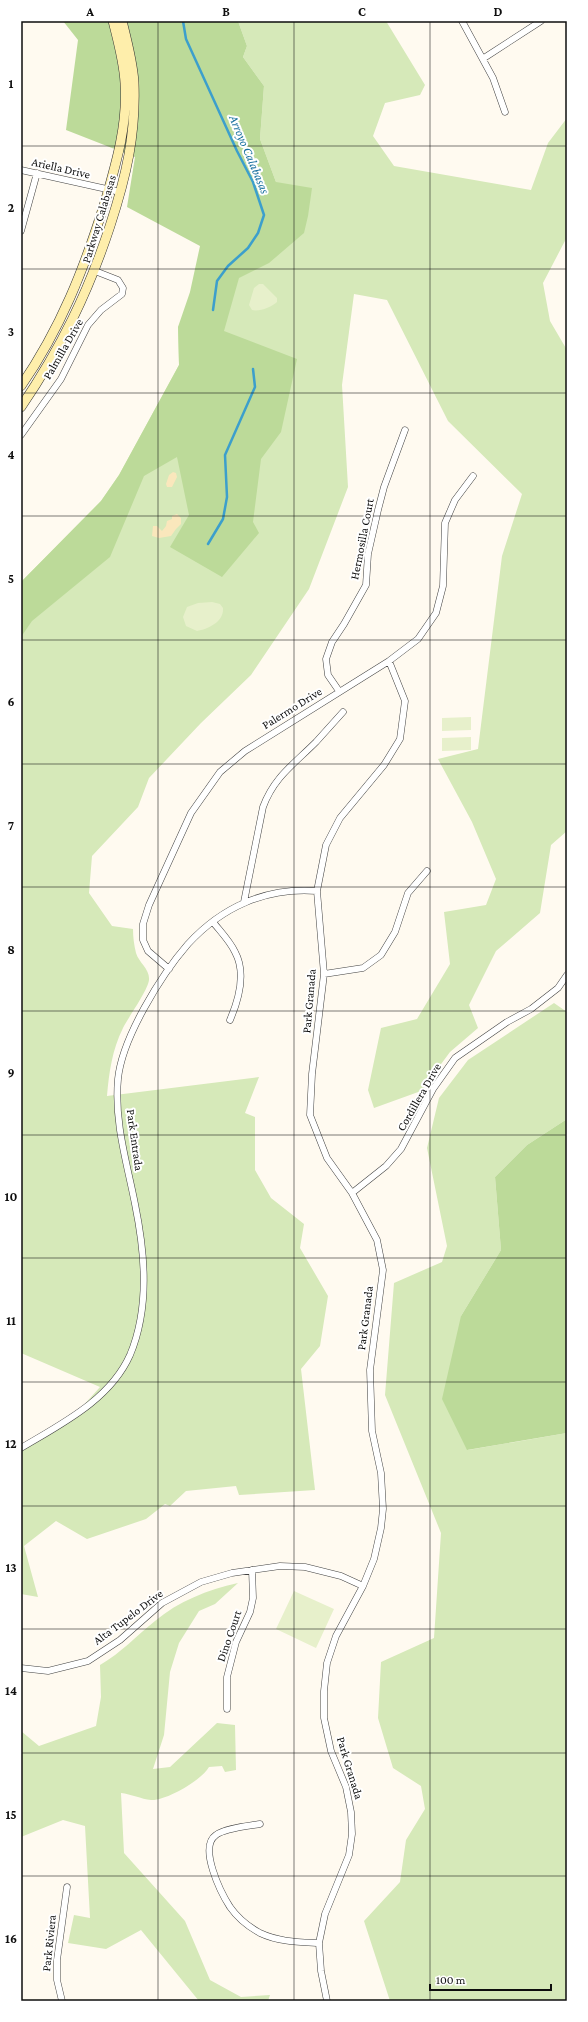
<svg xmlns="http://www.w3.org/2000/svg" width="588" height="2022" font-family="'Crimson Pro',serif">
<rect width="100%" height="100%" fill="#fffaf0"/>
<path fill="#d6e9b9" d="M 238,21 L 386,21 L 425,85 L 420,95 L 385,103 L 373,136 L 394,166 L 531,190 L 548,143 L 567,118 L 567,237 L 543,283 L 550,321 L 567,350 L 567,831 L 551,845 L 540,913 L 496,951 L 469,1005 L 478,1028 L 450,1052 L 421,1091 L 374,1108 L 368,1090 L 381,1028 L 417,1019 L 450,964 L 444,912 L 486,905 L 496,879 L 472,822 L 438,759 L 478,749 L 502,556 L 522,494 L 448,421 L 387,300 L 354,294 L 342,385 L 348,487 L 309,589 L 251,675 L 201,723 L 149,778 L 138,807 L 92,856 L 89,893 L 112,926 L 133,929 C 133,937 134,945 136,953 C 139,963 150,969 149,980 C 148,990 128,1018 123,1028 C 112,1050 109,1073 107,1096 L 259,1077 L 245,1113 L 255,1117 L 255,1170 L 271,1198 L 304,1224 L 300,1248 L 328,1296 L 320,1346 L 301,1369 L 315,1490 L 239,1495 L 236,1486 L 186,1491 L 170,1506 L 165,1504 L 146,1519 L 87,1539 L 56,1521 L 24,1546 L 38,1597 L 21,1594 L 21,1448 L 73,1417 L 100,1387 L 21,1353 L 21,582 L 101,501 L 119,475 L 179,365 L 178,327 L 276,182 L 260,139 L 264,86 L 243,57 L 247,46 Z
M 554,1003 L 567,1012 L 567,1119 L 527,1145 L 495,1177 L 501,1250 L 461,1316 L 468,1450 L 567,1433 L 567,2001 L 390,2001 L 364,1921 L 400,1882 L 406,1840 L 425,1809 L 421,1786 L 393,1768 L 378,1718 L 381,1662 L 434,1638 L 441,1533 L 385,1395 L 394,1283 L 442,1262 L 447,1246 L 427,1148 L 439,1098 L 468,1060 Z
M 238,1583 L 215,1604 L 199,1611 L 179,1643 L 170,1672 L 164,1735 L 153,1769 L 170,1767 L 217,1723 L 235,1725 L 236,1770 L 225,1772 L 222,1766 L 209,1767 C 202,1780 166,1801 151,1800 C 141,1799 131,1794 121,1793 L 124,1853 L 185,1921 L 210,1980 L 241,1997 L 270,1995 L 268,2001 L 199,2001 L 141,1930 L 106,1949 L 68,1943 L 74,1915 L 90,1918 L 85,1826 L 63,1820 L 21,1837 L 21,1731 L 39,1746 L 96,1726 L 101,1697 L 100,1665 C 122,1652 135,1637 155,1621 C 179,1601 207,1590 238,1583 Z"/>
<path fill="#bcda99" d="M 63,21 L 238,21 L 247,46 L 243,57 L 264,86 L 260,139 L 276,182 L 312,188 L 308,216 L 304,233 L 269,263 L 239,278 L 224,331 L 297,359 L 281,432 L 261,459 L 253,522 L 259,533 L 222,577 L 170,547 L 189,515 L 177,457 L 144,476 L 110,557 L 32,621 L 21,637 L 21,582 L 101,501 L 119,475 L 179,365 L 178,327 L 190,292 L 200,246 L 127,207 L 135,157 L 66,130 L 78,40 Z
M 567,1119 L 567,1433 L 467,1450 L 442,1399 L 461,1316 L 501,1250 L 495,1177 L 527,1145 Z"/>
<path fill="#fae7bc" d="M 173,472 L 176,473 L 177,477 L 172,487 L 167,487 L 166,484 L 169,475 Z
M 177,514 L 181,518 L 181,524 L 176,529 L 171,536 L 159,538 L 152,536 L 153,526 L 157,526 L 162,531 L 166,526 L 167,521 L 172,519 L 172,516 Z"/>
<path fill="#e7f0cb" d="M 259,284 L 263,284 L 277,298 L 277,302 C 272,307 259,312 252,310 L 249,305 L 254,288 Z
M 212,602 L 220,604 L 223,608 C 224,622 208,629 197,631 L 186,626 L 183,617 L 187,607 L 198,603 Z
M 471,717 L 471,730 L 442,731 L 442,718 Z
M 471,737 L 471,750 L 442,751 L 442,738 Z
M 294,1591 L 334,1609 L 316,1648 L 276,1629 Z"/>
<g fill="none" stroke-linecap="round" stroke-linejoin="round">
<path stroke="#3c9fcc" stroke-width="2.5" d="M 183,21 L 186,39 L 237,151 L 253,182 L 264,215 L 258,233 L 248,248 L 228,266 L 217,281 L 213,310
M 208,544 L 223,519 L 227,497 L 225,455 L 255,387 L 253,369"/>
<g stroke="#414141" stroke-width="7">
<path id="street" d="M 462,21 L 493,78 L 505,112
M 484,58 L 541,21
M 21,170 L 120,192
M 21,231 L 37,173
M 21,435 L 61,379 L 88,325 L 101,310 L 122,294 L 123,288 L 118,280 L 95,271
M 339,691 L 328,675 L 326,659 L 332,642 L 344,624 L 366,585 L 368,554 L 378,510 L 384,487 L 405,430
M 244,902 L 263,807 C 274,777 294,764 316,742 C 325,732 334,722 343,712
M 213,922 C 220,931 230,941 235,952 C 246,972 239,999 230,1020
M 169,969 L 148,951 L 143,940 L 143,924 L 149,905 L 191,813 L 220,772 L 245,751 L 389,661 L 418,639 L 436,613 L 443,586 L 445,523 L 455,500 L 473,476
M 324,974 L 363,968 L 381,955 L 395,932 L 408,893 L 427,871
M 352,1193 L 386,1166 L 401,1149 L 433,1089 L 455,1058 L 507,1022 L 531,1009 L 558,988 L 567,975
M 21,1448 C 61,1424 110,1400 130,1355 C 150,1307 145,1253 135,1204 C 127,1163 114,1122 118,1079 C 122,1038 161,975 188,944 C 222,907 266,887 317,891
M 21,1668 L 48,1671 L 88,1661 L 120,1640 L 162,1603 L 201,1582 L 232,1573 L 280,1566 L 305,1567 L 341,1576 L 363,1586
M 227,1709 L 227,1677 L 236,1642 L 250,1612 L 253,1598 L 252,1570
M 260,1824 C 249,1826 225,1828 216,1835 C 198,1847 221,1893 230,1907 C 237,1917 249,1927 260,1933 C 279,1942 299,1942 319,1943
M 62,2001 L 57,1980 L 57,1960 L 67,1887
M 327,2001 L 321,1971 L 319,1943 L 325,1914 L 349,1855 L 352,1834 L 351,1812 L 346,1787 L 331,1751 L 324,1718 L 324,1691 L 327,1663 L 336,1636 L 363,1586 L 374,1559 L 381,1528 L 383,1509 L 381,1473 L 372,1431 L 370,1370 L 383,1270 L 377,1240 L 352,1193 L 327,1158 L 310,1115 L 312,1074 L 324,974 L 317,891 L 326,845 L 340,818 L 384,765 L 400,739 L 405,701 L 389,661"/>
</g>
<g stroke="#303030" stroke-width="10">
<path id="secondary" d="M 21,386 C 61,328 84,269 105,202 C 116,164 128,124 125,83 C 124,62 118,41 113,21
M 21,407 C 61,348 88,293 110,226 C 126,177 136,135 134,83 C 133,63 127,41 122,21"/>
</g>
<use href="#street" stroke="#fff" stroke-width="6"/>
<use href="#secondary" stroke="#feeeab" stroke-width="9"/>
</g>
<path fill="none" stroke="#0e0e0e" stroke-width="1" stroke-opacity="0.55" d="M 158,21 L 158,2001M 294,21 L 294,2001M 430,21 L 430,2001M 21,146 L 567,146M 21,269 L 567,269M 21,393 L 567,393M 21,516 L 567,516M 21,640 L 567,640M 21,764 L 567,764M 21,887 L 567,887M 21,1011 L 567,1011M 21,1135 L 567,1135M 21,1258 L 567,1258M 21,1382 L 567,1382M 21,1506 L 567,1506M 21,1629 L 567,1629M 21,1753 L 567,1753M 21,1876 L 567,1876"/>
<g text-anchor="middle" stroke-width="4" stroke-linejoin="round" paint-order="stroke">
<g font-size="12" fill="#0e0e0e" stroke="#fff">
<text transform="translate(61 168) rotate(13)" y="4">Ariella Drive</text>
<text transform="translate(99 219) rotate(-73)" y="4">Parkway Calabasas</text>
<text transform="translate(63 349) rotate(-60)" y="4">Palmilla Drive</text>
<text transform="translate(362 539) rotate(-79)" y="4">Hermosilla Court</text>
<text transform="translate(292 708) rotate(-32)" y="4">Palermo Drive</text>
<text transform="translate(309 1001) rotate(-85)" y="4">Park Granada</text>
<text transform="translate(419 1097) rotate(-60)" y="4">Cordillera Drive</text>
<text transform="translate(135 1140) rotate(82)" y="4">Park Entrada</text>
<text transform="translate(365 1318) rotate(-83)" y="4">Park Granada</text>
<text transform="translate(128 1617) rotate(-37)" y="4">Alta Tupelo Drive</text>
<text transform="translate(229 1636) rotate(-71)" y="4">Dino Court</text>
<text transform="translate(350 1768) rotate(73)" y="4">Park Granada</text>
<text transform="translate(49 1943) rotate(-84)" y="4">Park Riviera</text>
</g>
<g font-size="13" font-style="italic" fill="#18709f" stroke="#fff">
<text transform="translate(250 154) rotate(67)" y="5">Arroyo Calabasas</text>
</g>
</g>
<rect width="588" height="2022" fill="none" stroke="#ffffff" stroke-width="44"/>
<path d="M430 1984v6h121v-6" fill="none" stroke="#0e0e0e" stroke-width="2"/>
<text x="436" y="1984" font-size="12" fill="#0e0e0e" stroke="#ffffff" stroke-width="3" paint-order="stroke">100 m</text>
<rect x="22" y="22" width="544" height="1978" fill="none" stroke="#0e0e0e" stroke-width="1.5"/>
<g font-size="13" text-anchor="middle" font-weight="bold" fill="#0e0e0e">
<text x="90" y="16">A</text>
<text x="226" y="16">B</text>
<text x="362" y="16">C</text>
<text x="498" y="16">D</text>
<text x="11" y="88">1</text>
<text x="11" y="212">2</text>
<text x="11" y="336">3</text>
<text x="11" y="459">4</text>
<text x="11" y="583">5</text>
<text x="11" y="706">6</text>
<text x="11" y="830">7</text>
<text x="11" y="954">8</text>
<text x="11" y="1077">9</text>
<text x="11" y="1201">10</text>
<text x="11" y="1325">11</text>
<text x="11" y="1448">12</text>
<text x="11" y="1572">13</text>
<text x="11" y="1695">14</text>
<text x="11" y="1819">15</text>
<text x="11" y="1943">16</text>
</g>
</svg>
